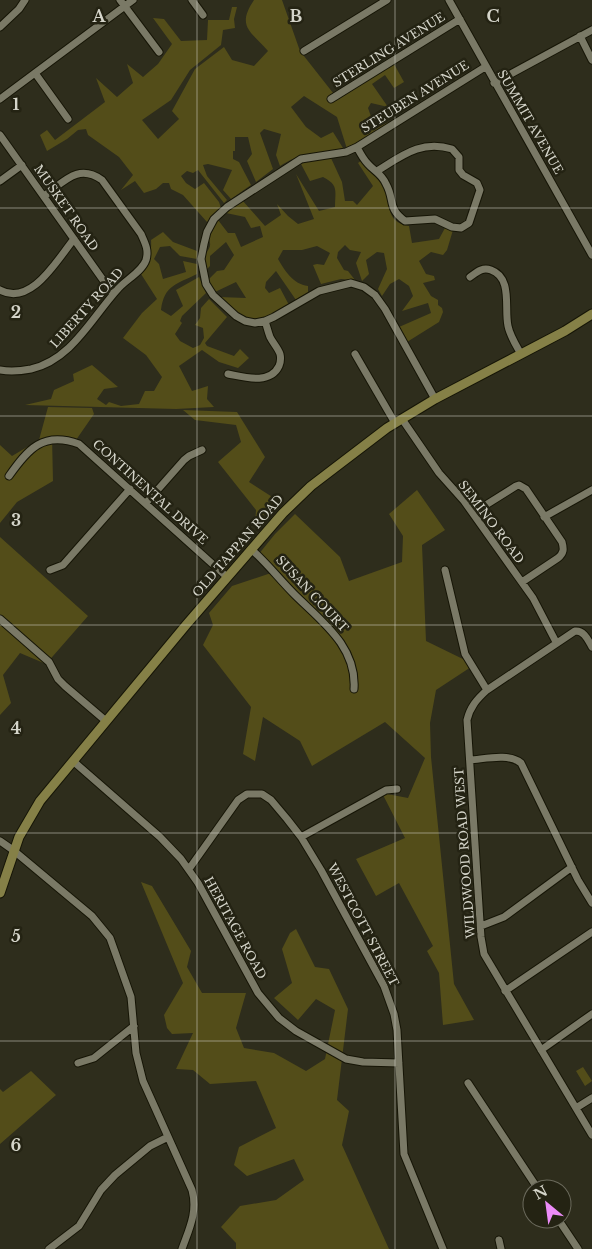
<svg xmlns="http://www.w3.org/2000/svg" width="592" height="1249" font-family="'Libre Baskerville',serif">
<rect width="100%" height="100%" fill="#2e2d1c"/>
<path fill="#534d19" d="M 254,0 L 282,0 L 300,51 L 337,98 L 394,64 L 404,82 L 394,88 L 385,75 L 372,84 L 388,107 L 371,103 L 368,108 L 375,128 L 389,122 L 389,124 L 347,149 L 337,117 L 304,96 L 291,107 L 306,127 L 321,138 L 333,132 L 343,148 C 332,153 321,152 310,154 C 299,155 290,160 280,166 L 276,155 L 281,134 L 264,129 L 260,133 L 273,169 L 256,182 L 247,161 L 252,154 L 248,137 L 235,137 L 235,151 L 233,151 L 233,159 L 239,162 L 251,185 L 231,199 L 223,190 L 232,170 L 208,164 L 203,165 L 207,176 L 227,200 L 224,203 L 198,170 L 193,173 L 187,171 L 181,176 L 186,183 L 195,189 L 204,183 L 219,202 L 221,208 L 207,222 L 183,195 L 171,189 L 169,183 L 163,183 L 156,189 L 144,193 L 135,181 L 121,190 L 133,175 L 119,157 L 88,135 L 86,129 L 78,130 L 67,139 L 47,151 L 40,135 L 47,130 L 55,140 L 105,102 L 96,78 L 117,97 L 133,83 L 127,64 L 143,77 L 158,64 L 172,44 L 153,18 L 164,19 L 181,41 L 207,40 L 208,20 L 229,20 L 232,7 L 237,7 L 234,19 L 235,28 L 223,30 L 221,45 L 190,70 L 171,100 L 142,120 L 158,139 L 179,119 L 172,111 L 195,69 L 224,47 L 232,60 L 254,66 L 268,51 C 251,31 236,27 254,0 Z
M 331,158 L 342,182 L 345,201 L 353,201 L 357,205 L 373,186 L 358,163 L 362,160 C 370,168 380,175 385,186 C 391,202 384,222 409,226 L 412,243 L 439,239 L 445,228 L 453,230 L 447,250 L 443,255 L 431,252 L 419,261 L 426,274 L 434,276 L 435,280 L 423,283 L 431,296 L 438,300 L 438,305 L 442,308 L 443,312 L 439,322 L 407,342 L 399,327 L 431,313 L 428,303 L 402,311 L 413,296 L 409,286 L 399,279 L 390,284 L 382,296 L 378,289 L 387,269 L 384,253 L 377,252 L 366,260 L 369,274 L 362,281 L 356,263 L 361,252 L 350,250 L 345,245 L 338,252 L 337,258 L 344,270 L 348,271 L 355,280 L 341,279 L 321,284 L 313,265 L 317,264 L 324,265 L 330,253 L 317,246 L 302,250 L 283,250 L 278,259 C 285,271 293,284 308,286 L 308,292 L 296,300 L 276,271 L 266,282 L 265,288 L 269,293 L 280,288 L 289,305 C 257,325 247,324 219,297 L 246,298 L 236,282 L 215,292 L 208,280 L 217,271 L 224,270 L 234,255 L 226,242 L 210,256 L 210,266 L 205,271 L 205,254 C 210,248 212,245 208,237 L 218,220 L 228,233 L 235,233 L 241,247 L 263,237 L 260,226 L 251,228 L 245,217 L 226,213 L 242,200 L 265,226 L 281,215 L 277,204 L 288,216 L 298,224 L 314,219 L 296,174 L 319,211 L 335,207 C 335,191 339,185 323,177 L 310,181 L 301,164 L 308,161 Z
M 163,232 L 173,242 L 197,251 L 197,259 L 180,256 L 170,246 L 160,247 L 154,259 L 159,264 L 163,279 L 186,272 L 183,261 L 197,264 L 197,274 C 177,284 164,285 161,310 L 171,316 L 183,306 L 176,290 L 199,277 L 206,293 L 182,316 L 180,321 L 182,323 L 175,334 L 180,341 L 193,348 L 200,345 L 204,338 L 203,328 L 195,325 L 200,318 L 201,308 L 209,299 L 227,317 L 205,343 L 207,346 L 234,356 L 240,349 L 249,358 L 238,368 L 219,362 L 202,350 L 179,366 L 192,391 L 208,386 L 207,399 L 214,407 L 176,409 L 25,405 L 51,399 L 54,390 L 74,381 L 73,374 L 92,365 L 118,387 L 104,389 L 97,399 L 106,405 L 109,402 L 121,406 L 139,404 L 145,391 L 154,391 L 162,377 L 146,355 L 123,338 L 142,313 L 157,299 L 141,274 C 148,264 152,253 151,240 Z
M 48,407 L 92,408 L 94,414 L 76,440 L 52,437 L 53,481 L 17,502 L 0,523 L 0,445 L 12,456 L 39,440 Z
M 183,410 L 237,412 L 265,457 L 249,482 L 277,500 L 255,524 L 256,510 L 218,462 L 241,442 L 236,425 L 195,420 Z
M 417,490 L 445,530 L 422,545 L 426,641 L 467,661 L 471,667 L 436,690 L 430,723 L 431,757 L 454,984 L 474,1020 L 443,1025 L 439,973 L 427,951 L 433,946 L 399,883 L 376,896 L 356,859 L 405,838 L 382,793 L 408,798 L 425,758 L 385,722 L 312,766 L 300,741 L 263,717 L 255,761 L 243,754 L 251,707 L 203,645 L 213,625 L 209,613 L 232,586 L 274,572 L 258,555 L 275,534 L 295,514 L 340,557 L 349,581 L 402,562 L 403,536 L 389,514 Z
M 0,537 L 88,616 L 46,664 L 20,653 L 3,675 L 11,703 L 0,715 Z
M 141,882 L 152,886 L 191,951 L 187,967 L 202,993 L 246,993 L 236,1028 L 244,1048 L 274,1053 L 306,1071 L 325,1059 L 335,1010 L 316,999 L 298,1020 L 274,998 L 292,983 L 282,949 L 290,933 L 296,929 L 315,967 L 329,969 L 348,1009 L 337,1100 L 349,1111 L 342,1145 L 389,1249 L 236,1249 L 236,1243 L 221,1227 L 240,1206 L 276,1200 L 304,1180 L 294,1159 L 247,1176 L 234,1165 L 239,1147 L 276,1128 L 256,1081 L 210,1084 L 193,1070 L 176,1069 L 193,1033 L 172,1034 L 167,1028 L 164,1015 L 183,983 Z
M 583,1067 L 592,1081 L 585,1086 L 576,1071 Z
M 31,1071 L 56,1095 L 0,1144 L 0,1089 L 3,1092 Z"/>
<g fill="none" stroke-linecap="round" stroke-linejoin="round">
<g stroke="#161506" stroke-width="9">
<path id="minor" d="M 120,0 L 159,52
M 192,0 L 203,15
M 449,0 L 592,255
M 0,27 L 19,9 L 25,0
M 580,36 L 592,60
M 304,51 L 387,0
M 35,73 L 68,119
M 494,83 L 592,30
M 0,99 L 133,0
M 331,99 L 460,19
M 0,135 L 113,294
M 357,147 C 360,153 363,159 368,164 C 374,171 382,174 386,184 C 395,200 387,208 405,221 L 435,219 L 452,227 L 461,228 L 469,223 L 480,190 L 477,183 L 463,175 L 459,170 L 459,157 L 452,149 C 421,140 403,155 377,171
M 0,181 L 22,165
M 470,277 C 477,272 482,267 491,270 C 513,278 504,308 508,326 C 510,336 516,345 521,354
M 0,290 C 31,307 57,260 74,239
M 355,354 L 395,423
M 0,370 C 10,372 21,371 31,369 C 71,360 91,319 117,290 C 125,280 142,272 146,260 C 149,250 145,243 141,234 L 102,180 C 78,163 64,182 44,196
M 228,374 C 244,377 270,385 279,366 C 281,361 281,358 280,354 C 278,348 273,343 270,337 C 268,332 267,327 265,321
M 435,399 L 385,309 L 375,295 L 364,287 L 351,283 L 319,291 L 274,317 L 265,321 L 255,323 L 245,321 L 236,316 L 213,295 L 206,284 L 201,259 L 204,244 L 207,232 L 214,219 L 227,207 L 301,159 L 346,152 L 357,147 L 485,67
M 402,419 L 439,473 L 464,501 L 533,598 L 556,642
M 9,476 C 28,449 43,431 79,444 L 227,577
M 146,503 L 184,460 L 189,456 L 202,450
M 473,513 L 516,486 L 519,485 L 526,489 L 562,542 C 564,549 564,553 558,558 L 522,582
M 544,517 L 592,490
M 251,549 C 267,563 279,579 294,594 C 321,621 357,646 354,689
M 50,570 L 63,565 L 130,489
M 445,570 L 465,654 L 487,690
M 0,619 L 49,662 L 58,679 L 65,686 L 106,721
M 592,647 C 588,640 584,630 575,631 L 487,690 C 477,699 470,707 467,720 L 481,937 L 484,954 L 592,1135
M 470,760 C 485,759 509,753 521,763 L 578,880 L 592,903
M 73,761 L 160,837 L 181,859 L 198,883 L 258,993 L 279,1018 L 296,1031 L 346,1059 L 363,1062 L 399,1063
M 301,837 L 386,790 L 397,789
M 0,841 L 13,850 L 92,916 L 110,938 L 131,997 L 136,1053 L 143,1081 L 192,1190 C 198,1212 189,1229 182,1249
M 189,869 L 238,800 L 247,794 L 262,794 L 271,800 L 287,819 L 301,837 L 321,870 L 384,986 L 394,1014 L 397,1030 L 404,1154 L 443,1249
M 481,926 L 504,917 L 572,867
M 505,991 L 592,932
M 541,1050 L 592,1014
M 78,1063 L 94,1058 L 134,1026
M 468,1083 L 538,1189
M 576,1108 L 592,1098
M 558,1219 L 578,1249
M 499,1240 L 501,1249
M 49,1249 L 79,1226 L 101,1190 L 115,1175 L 150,1146 L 168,1137"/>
</g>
<g stroke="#161506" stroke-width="11">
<path id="major" d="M 0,893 L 19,837 L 40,801 L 186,625 L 283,513 L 311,486 L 387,428 L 435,399 L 565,331 L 592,314"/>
</g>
<use href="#minor" stroke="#7a7966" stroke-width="7"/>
<use href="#major" stroke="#858047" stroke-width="9"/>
</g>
<path fill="none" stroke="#d5d5ca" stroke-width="1" stroke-opacity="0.55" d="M 197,0 L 197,1249M 395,0 L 395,1249M 0,208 L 592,208M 0,416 L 592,416M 0,625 L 592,625M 0,833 L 592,833M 0,1041 L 592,1041"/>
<g text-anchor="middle" stroke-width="5" stroke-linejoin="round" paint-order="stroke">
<g font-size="12" fill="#d5d5ca" stroke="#242313">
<text transform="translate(389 50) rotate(-32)" y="4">STERLING AVENUE</text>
<text transform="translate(415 97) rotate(-32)" y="4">STEUBEN AVENUE</text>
<text transform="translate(530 122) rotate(60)" y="4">SUMMIT AVENUE</text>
<text transform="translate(66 208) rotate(55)" y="4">MUSKET ROAD</text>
<text transform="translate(87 308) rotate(-48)" y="4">LIBERTY ROAD</text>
<text transform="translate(150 492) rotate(42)" y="4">CONTINENTAL DRIVE</text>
<text transform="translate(491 522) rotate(53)" y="4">SEMINO ROAD</text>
<text transform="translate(238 546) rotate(-49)" y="4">OLD TAPPAN ROAD</text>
<text transform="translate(312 594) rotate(47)" y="4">SUSAN COURT</text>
<text transform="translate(465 853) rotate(-94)" y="4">WILDWOOD ROAD WEST</text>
<text transform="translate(363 925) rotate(62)" y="4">WESTCOTT STREET</text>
<text transform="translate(235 928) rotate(61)" y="4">HERITAGE ROAD</text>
</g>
</g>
<g font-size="16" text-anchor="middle" font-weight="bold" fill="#d5d5ca" stroke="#242313" stroke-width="5" stroke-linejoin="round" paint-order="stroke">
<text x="99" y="22">A</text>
<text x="296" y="22">B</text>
<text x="493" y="22">C</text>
<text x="16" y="110">1</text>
<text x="16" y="318">2</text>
<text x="16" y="526">3</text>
<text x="16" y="734">4</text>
<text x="16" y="942">5</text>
<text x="16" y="1151">6</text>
</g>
<g transform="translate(547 1204) rotate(331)"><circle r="24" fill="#242313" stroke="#6b6a5c"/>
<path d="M0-4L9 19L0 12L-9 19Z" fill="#ed8cf9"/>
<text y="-8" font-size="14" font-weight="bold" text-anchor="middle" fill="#d5d5ca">N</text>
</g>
</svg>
